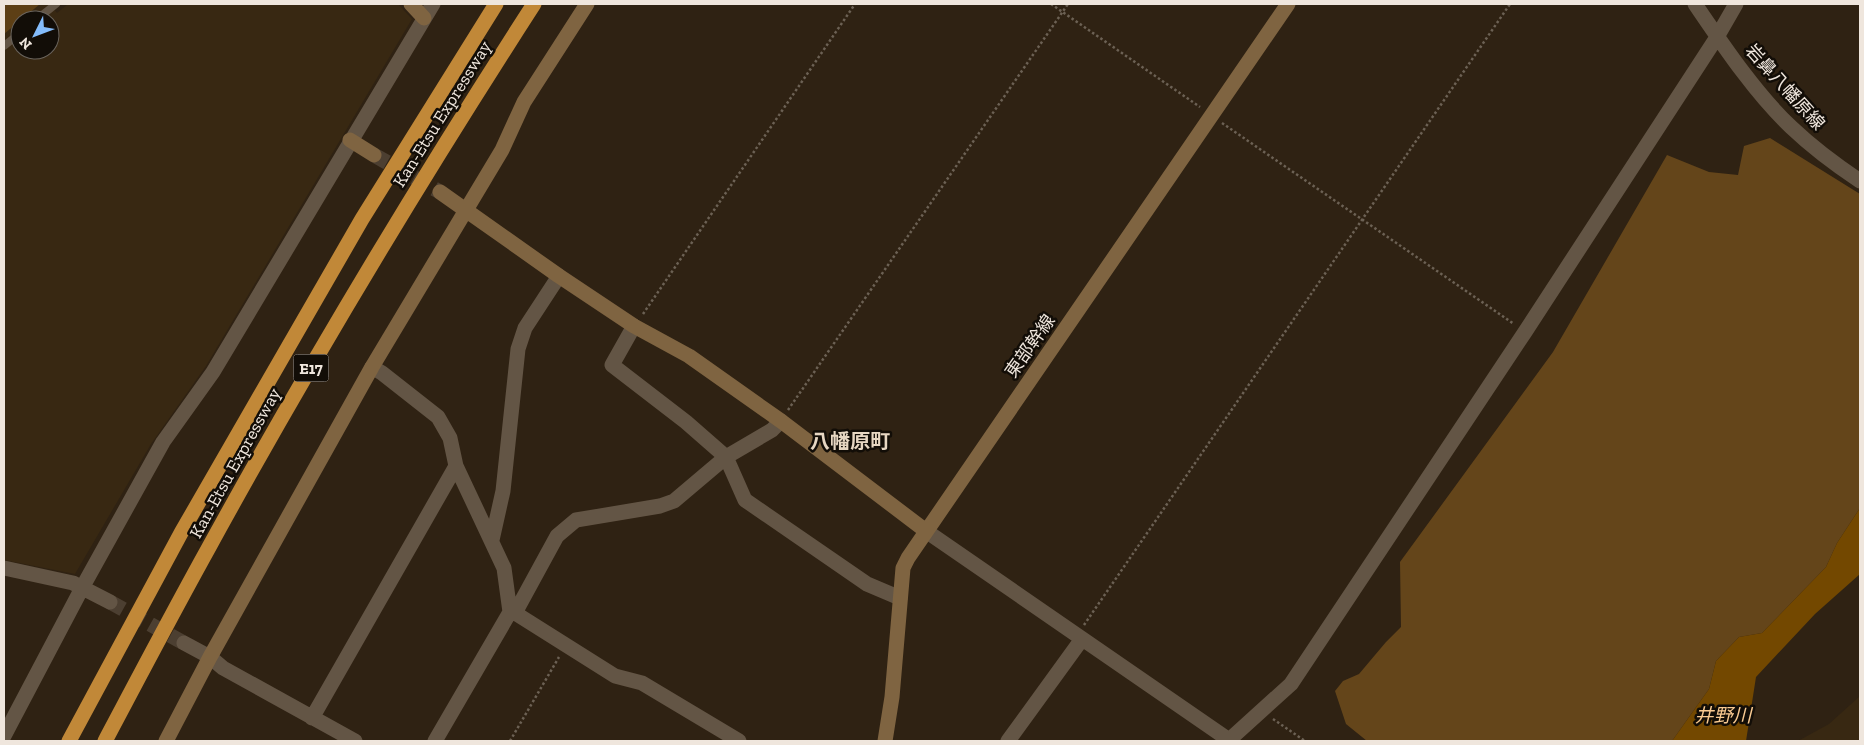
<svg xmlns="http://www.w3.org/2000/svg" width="1864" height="745" font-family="'Zilla Slab','Noto Sans JP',serif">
<rect width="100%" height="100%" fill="#2f2213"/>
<path fill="#382812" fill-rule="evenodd" d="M 4,4 L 49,4 L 57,13 L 68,4 L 398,4 L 412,19 L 206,366 L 151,444 L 75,574 L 4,560 ZM 20,20 L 50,20 L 50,50 L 20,50 Z
M 1860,696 L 1860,741 L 1798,741 L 1829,724 Z"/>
<path fill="#5d3f15" d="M 4,4 L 40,4 L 4,34 Z"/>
<path fill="#64451a" d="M 1770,138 L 1860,194 L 1860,508 L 1837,543 L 1826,567 L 1762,633 L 1739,637 L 1716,661 L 1709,689 L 1672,741 L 1367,741 L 1346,724 L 1335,691 L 1343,681 L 1359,674 L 1386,642 L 1401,627 L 1400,562 L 1553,352 L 1667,155 L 1709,172 L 1738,175 L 1744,146 Z"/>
<path fill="#734800" d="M 1860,508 L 1860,574 L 1815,614 L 1756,677 L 1746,741 L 1672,741 L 1709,689 L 1716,661 L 1739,637 L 1762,633 L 1826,567 L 1837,543 Z"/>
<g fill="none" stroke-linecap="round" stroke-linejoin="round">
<path stroke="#4c3f31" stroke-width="15" stroke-dasharray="15 8" stroke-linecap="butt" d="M 110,602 L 184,643"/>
<path stroke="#4c3f31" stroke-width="15" stroke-dasharray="15 8" stroke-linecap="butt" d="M 374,155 L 440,192"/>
<path stroke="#6c6154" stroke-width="2.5" stroke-dasharray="2.5 2.5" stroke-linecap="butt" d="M 1051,4 L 1200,107
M 1222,123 L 1514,324
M 643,314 L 855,4
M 788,410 L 1068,4
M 1084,625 L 1510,4
M 1273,719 L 1305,741
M 510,741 L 559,657"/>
<path stroke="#635545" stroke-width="8" d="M 36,20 L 56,4
M 4,46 L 20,33"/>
<path stroke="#635545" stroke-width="15" d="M 1695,4 C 1723,45 1755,93 1791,127 C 1812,147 1836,165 1860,181
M 634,326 L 612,365 L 686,422 L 726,457 L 745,500 L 867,584 L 900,598
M 372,367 L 382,373 L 438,417 L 450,438 L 456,466 L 504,568 L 510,612 L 435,741
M 926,531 L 1229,740
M 492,540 L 503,491 L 518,349 L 525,328 L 559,276
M 4,568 L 73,583 L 110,602
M 510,612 L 515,613 L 615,676 L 642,683 L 739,741
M 515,613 L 557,536 L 576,520 L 660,506 L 674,501 L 726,457 L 772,430 L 781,421
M 184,643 L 210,657 L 223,668 L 355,741
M 312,718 L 456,466
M 4,736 L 82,588 L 163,442 L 213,372 L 433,4
M 1008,741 L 1082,639
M 1228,741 L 1291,684 L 1525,332 L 1717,37 L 1736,4"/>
<path stroke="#7f6441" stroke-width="15" d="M 411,4 L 424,18
M 350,140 L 374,155
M 440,192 L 559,276 L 634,326 L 689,356 L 781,421 L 926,531
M 166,741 L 210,657 L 372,367 L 502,150 L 524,102 L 587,4
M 885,741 L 892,697 L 903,568 L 908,558 L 1288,4"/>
<path stroke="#c18838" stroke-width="15" d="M 69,741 L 181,533 L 362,219 L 496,4
M 105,741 C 139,677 173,612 208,549 C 310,363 419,182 534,4"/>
</g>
<g text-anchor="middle" stroke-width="5" stroke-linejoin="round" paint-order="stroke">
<rect fill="#120d07" stroke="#ada59d" stroke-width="1" x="293.5" y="354.5" width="35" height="27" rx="4"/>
<g font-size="16" font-weight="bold" fill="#efe6dd">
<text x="311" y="374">E17</text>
</g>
<g font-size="18" fill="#efe6dd" stroke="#120d07">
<text transform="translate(1785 87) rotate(48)" y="6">岩鼻八幡原線</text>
<text transform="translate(442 114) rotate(-58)" y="6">Kan-Etsu Expressway</text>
<text transform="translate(1030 346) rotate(-55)" y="6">東部幹線</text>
<text transform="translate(235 463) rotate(-61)" y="6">Kan-Etsu Expressway</text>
</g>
<g font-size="19" font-style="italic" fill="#f9ca91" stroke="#120d07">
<text x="1723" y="722">井野川</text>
</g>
<g font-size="20" font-weight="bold" fill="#e6d6c2" stroke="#120d07">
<text x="850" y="448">八幡原町</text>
</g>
</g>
<rect width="1864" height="745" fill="none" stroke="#efe6dd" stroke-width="10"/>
<g transform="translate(35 35) rotate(228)"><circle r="24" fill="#120d07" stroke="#6a645d"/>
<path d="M0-4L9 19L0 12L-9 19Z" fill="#84bcfb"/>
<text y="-8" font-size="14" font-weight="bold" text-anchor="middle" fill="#efe6dd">N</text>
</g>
</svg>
